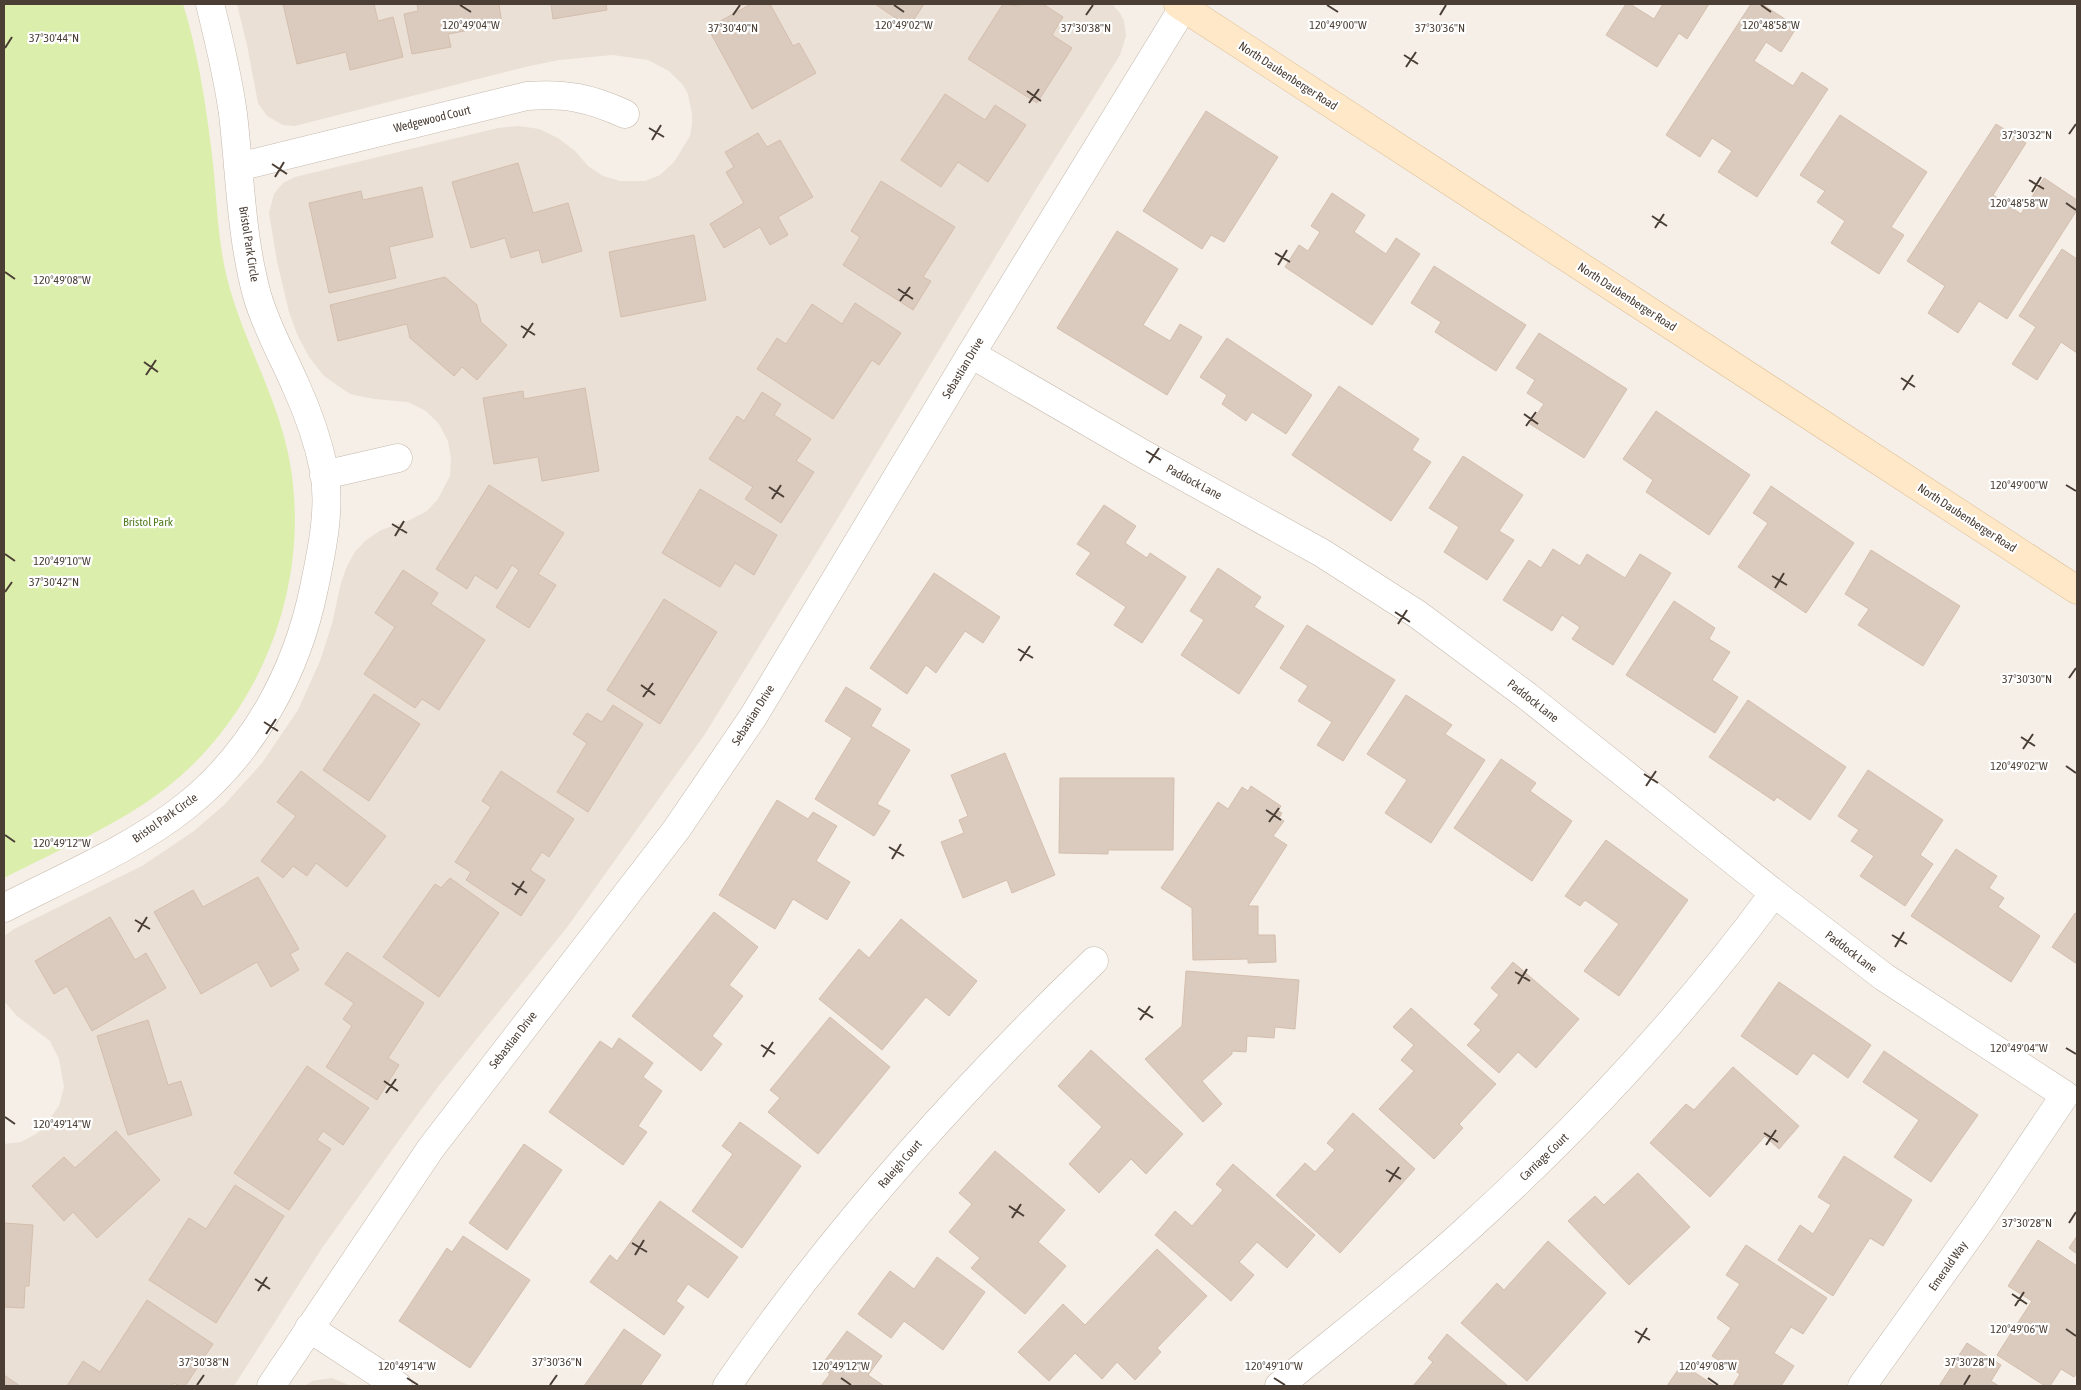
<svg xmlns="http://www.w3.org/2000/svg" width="2081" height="1390" font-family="'Asap Condensed',sans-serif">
<rect width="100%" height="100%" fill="#f5efe7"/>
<path fill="#eae0d5" d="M 237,4 L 1112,4 L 1120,13 L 1124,21 L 1126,36 L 1120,55 L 1038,186 L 833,526 L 705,734 L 568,926 L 437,1088 L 407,1129 L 322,1248 L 234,1386 L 4,1386 L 4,1144 L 21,1142 L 36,1134 L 43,1128 L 59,1106 L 64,1087 L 59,1059 L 50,1041 L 17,1016 L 4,1001 L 4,936 L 14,929 L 142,866 L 194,831 L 224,805 L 262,763 L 298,710 L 320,661 L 332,624 L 341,583 L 347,566 L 355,552 L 365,541 L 381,530 L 410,520 L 427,511 L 438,499 L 450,476 L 451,459 L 448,441 L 439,424 L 426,411 L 408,402 L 374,399 L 350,394 L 324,376 L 309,357 L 297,334 L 289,312 L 277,261 L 269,213 L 274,194 L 283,183 L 295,177 L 498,128 L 519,126 L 539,129 L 558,138 L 575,151 L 588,166 L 603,176 L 620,181 L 645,181 L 660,175 L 674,162 L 690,136 L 692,125 L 692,114 L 688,94 L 683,85 L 669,71 L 648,60 L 613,55 L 559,60 L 525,67 L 295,126 L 283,125 L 267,116 L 258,103 L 247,45 Z
M 332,1378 L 351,1386 L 305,1386 L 312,1381 Z"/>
<path fill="#dceeab" d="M 4,4 L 183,4 C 198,52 206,105 212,155 C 217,196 217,238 227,278 C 242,338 275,392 288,453 C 314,575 265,711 166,788 C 117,826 58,850 4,878 Z"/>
<path fill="#dbcbbe" stroke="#d4bead" d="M 283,4 L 374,4 L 378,21 L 393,17 L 403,57 L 350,70 L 346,52 L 297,64 Z
M 417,4 L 499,4 L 502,24 L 448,34 L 451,47 L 412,54 L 404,14 L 418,11 Z
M 551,4 L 606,4 L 607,10 L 553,19 Z
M 751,4 L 770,4 L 793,46 L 799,43 L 816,73 L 752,109 L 708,28 Z
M 875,4 L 924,4 L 909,27 Z
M 1003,4 L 1018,6 L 1019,4 L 1043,4 L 1063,17 L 1052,35 L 1072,48 L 1037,103 L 968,59 Z
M 1626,4 L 1630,4 L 1654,19 L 1663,4 L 1709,4 L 1687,39 L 1679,33 L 1657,67 L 1606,35 Z
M 1751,4 L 1762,4 L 1797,27 L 1781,52 L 1766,42 L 1754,61 L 1793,86 L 1802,72 L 1828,89 L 1757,197 L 1718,172 L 1732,151 L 1712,138 L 1700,157 L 1666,135 Z
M 945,94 L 985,120 L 995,105 L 1026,125 L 988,182 L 958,162 L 941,187 L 901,160 Z
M 1206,111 L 1278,157 L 1224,242 L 1211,235 L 1202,249 L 1143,211 Z
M 1840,115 L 1927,172 L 1891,227 L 1904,235 L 1879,274 L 1831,243 L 1845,221 L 1817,202 L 1825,191 L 1800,175 Z
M 1996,124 L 2026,143 L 1993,195 L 2021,214 L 2044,178 L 2077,200 L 2077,210 L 2007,319 L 1979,301 L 1958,333 L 1928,313 L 1945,286 L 1907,261 Z
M 758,133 L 767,147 L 780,140 L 813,197 L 778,217 L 788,235 L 770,245 L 760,227 L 724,248 L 710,224 L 744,203 L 726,172 L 734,167 L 725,152 Z
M 518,163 L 533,213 L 568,203 L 582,251 L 542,263 L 539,250 L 511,258 L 505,238 L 471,248 L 452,182 Z
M 881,181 L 955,227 L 923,277 L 931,281 L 913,310 L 843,265 L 860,237 L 851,231 Z
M 422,187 L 433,237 L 389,247 L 396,278 L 329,293 L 309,203 L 361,191 L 363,200 Z
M 1332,193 L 1365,215 L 1354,232 L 1386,254 L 1396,238 L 1420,254 L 1372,325 L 1285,267 L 1299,245 L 1308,251 L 1320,232 L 1311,226 Z
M 1117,231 L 1178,269 L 1143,325 L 1170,341 L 1180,324 L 1202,337 L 1167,395 L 1057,328 Z
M 694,235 L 706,300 L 621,317 L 609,252 Z
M 2062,249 L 2077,259 L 2077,353 L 2061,342 L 2037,380 L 2012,364 L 2036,327 L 2019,316 Z
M 1434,266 L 1526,325 L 1496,371 L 1435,332 L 1441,322 L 1411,303 Z
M 445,277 L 477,305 L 481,322 L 507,345 L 477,380 L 462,367 L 454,376 L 410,338 L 407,324 L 338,341 L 330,305 Z
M 855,303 L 901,333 L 879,365 L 872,360 L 833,419 L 757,369 L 777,338 L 786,344 L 812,304 L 842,324 Z
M 1539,333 L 1627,389 L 1584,458 L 1530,424 L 1544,404 L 1527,393 L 1535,380 L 1516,368 Z
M 1227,338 L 1312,395 L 1286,434 L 1252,412 L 1246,421 L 1222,404 L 1227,395 L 1200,377 Z
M 1339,386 L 1419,439 L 1412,450 L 1431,462 L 1391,521 L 1292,455 Z
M 585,388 L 599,471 L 542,481 L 538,457 L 494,464 L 483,398 L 523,391 L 524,399 Z
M 762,392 L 781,404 L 774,415 L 811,439 L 796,461 L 814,472 L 781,523 L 745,499 L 753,487 L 709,459 L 737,416 L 744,421 Z
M 1656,411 L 1750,475 L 1709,535 L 1646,492 L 1653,480 L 1623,459 Z
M 1463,456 L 1523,495 L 1499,531 L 1514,540 L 1487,580 L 1444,552 L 1459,527 L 1429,508 Z
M 489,485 L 564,533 L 538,574 L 556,585 L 529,628 L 496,607 L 519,570 L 512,565 L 497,589 L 475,575 L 467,589 L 436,569 Z
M 1771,486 L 1854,543 L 1806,613 L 1738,567 L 1768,523 L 1753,513 Z
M 700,489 L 777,535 L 754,575 L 735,563 L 720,587 L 662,553 Z
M 1104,505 L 1136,526 L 1125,543 L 1147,558 L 1150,553 L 1186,577 L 1142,643 L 1114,625 L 1126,607 L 1076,574 L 1091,553 L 1077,544 Z
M 1553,549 L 1580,566 L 1587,554 L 1625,578 L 1640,554 L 1671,573 L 1613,665 L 1572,639 L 1580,627 L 1562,615 L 1552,631 L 1503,600 L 1529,560 L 1541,568 Z
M 1871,550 L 1960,606 L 1923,666 L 1858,625 L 1869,609 L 1845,594 Z
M 1218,568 L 1261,597 L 1254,607 L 1284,626 L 1239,694 L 1181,655 L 1204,620 L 1190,611 Z
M 403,570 L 438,593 L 431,604 L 485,640 L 439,710 L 422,699 L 415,708 L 364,674 L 395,627 L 375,613 Z
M 934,573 L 1000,617 L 983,643 L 965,631 L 936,673 L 926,665 L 907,694 L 870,668 Z
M 664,599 L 717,632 L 660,724 L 607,690 Z
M 1674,601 L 1715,628 L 1709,639 L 1730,652 L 1712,680 L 1738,697 L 1715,733 L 1626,675 Z
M 1307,625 L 1395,680 L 1343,761 L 1317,745 L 1332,722 L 1298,701 L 1308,686 L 1280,668 Z
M 846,687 L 881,709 L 871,726 L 910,750 L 877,804 L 890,811 L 874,836 L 815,799 L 852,738 L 825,721 Z
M 374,694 L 420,724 L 369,801 L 323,770 Z
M 1406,695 L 1452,725 L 1445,734 L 1485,760 L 1431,843 L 1385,813 L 1407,780 L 1367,754 Z
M 1748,700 L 1846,767 L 1810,820 L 1777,797 L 1774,801 L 1709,757 Z
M 613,705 L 643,724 L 588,812 L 557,792 L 587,743 L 573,734 L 587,713 L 602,722 Z
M 1005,753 L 1055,875 L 1012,893 L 1007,880 L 963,898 L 941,842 L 964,833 L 959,820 L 968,816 L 951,775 Z
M 1501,759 L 1536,783 L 1530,791 L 1572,821 L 1532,881 L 1454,828 Z
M 1868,770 L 1943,820 L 1920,855 L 1933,864 L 1905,906 L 1860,876 L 1874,856 L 1851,841 L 1859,830 L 1838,816 Z
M 301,771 L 386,836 L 347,887 L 316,863 L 307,876 L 293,866 L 283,878 L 261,861 L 296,816 L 277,802 Z
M 501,771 L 574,819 L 549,857 L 542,852 L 530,870 L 545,880 L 521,916 L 466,880 L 471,872 L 455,862 L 491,807 L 482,801 Z
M 1060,778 L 1174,778 L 1173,850 L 1108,850 L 1108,854 L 1059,853 Z
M 1251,786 L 1281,806 L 1278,811 L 1282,813 L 1279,818 L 1284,821 L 1273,836 L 1287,845 L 1248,906 L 1258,906 L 1258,935 L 1275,935 L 1276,962 L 1248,963 L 1248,959 L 1193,960 L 1192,908 L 1161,888 L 1218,802 L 1228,809 L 1242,787 L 1248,791 Z
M 777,800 L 808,819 L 813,812 L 837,826 L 816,861 L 850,882 L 827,920 L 793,899 L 775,929 L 719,895 Z
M 1606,840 L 1688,900 L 1619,996 L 1584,971 L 1619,924 L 1585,900 L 1580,906 L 1565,896 Z
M 1956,849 L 1997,876 L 1989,888 L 2004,898 L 1998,907 L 2040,936 L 2011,982 L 1911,916 Z
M 258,877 L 299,949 L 290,954 L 299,970 L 271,987 L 257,962 L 201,994 L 154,912 L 193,890 L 203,907 Z
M 450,878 L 499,913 L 439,997 L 383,957 L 435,884 L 441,888 Z
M 714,912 L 758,947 L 729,985 L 743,996 L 712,1036 L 722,1044 L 701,1071 L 632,1016 Z
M 2075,913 L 2077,914 L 2077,964 L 2052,947 Z
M 110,917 L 135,960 L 146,953 L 166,988 L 92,1031 L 67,986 L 54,994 L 35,961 Z
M 901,919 L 977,981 L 949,1016 L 926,997 L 882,1050 L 819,999 L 859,949 L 869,958 Z
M 347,952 L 424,1003 L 388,1058 L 399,1065 L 377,1100 L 326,1067 L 352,1026 L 343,1019 L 354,1003 L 325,984 Z
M 1513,962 L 1579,1019 L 1536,1068 L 1518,1052 L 1499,1073 L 1467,1045 L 1481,1030 L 1474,1024 L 1499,995 L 1491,988 Z
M 1186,971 L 1299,980 L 1295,1029 L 1275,1027 L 1274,1038 L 1247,1036 L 1246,1052 L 1232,1051 L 1232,1054 L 1202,1081 L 1222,1104 L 1203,1122 L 1145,1059 L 1182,1026 Z
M 1779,982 L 1871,1045 L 1848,1078 L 1813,1053 L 1797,1075 L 1741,1036 Z
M 1411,1008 L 1496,1084 L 1459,1124 L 1463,1128 L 1434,1159 L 1379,1109 L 1414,1071 L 1401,1060 L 1414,1045 L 1393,1027 Z
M 830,1017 L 890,1067 L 818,1154 L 768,1112 L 780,1098 L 770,1090 Z
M 148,1020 L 168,1085 L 181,1081 L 192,1115 L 128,1135 L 97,1036 Z
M 619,1038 L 653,1063 L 643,1077 L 662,1091 L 638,1126 L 647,1132 L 623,1165 L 549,1112 L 600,1041 L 612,1049 Z
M 1091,1050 L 1183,1134 L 1146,1174 L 1131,1159 L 1099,1193 L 1069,1164 L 1102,1127 L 1058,1086 Z
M 1884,1051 L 1978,1115 L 1931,1182 L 1894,1157 L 1919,1120 L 1863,1082 Z
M 307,1066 L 369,1108 L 343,1145 L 323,1131 L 317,1140 L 331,1149 L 289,1210 L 234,1173 Z
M 1733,1067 L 1799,1126 L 1779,1149 L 1765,1136 L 1710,1197 L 1650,1143 L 1686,1104 L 1694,1110 Z
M 1353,1113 L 1415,1169 L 1340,1253 L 1276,1195 L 1305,1163 L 1315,1172 L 1335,1150 L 1327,1143 Z
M 740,1122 L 801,1166 L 742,1248 L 692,1211 L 733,1154 L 722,1146 Z
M 116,1131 L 160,1180 L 97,1238 L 73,1212 L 64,1221 L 32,1186 L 64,1157 L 75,1168 Z
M 524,1144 L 562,1170 L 507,1250 L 469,1223 Z
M 995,1151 L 1065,1210 L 1038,1242 L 1066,1266 L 1025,1314 L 971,1268 L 980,1258 L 949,1232 L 972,1204 L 959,1193 Z
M 1844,1156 L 1912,1200 L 1883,1246 L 1870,1238 L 1833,1296 L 1778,1260 L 1800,1225 L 1813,1234 L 1831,1205 L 1818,1197 Z
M 1233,1164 L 1315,1235 L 1287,1268 L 1257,1242 L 1239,1262 L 1254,1275 L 1231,1301 L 1155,1235 L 1175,1211 L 1192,1226 L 1223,1190 L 1216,1184 Z
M 1638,1173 L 1690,1227 L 1629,1285 L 1568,1221 L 1595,1196 L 1604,1205 Z
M 235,1185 L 284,1216 L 216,1323 L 149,1280 L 189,1218 L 206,1229 Z
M 660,1201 L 738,1257 L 708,1298 L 688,1284 L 676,1301 L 684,1307 L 664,1335 L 590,1282 L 610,1255 L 617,1261 Z
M 4,1223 L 33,1225 L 29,1286 L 25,1286 L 24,1308 L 4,1307 Z
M 463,1236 L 530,1280 L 470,1368 L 399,1321 L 447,1248 L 452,1252 Z
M 2077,1236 L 2077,1254 L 2069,1248 Z
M 2038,1240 L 2077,1266 L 2077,1372 L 2074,1377 L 2061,1369 L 2050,1386 L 2045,1386 L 1997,1355 L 2032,1301 L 2008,1286 Z
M 1548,1241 L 1606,1293 L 1527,1381 L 1461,1323 L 1497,1283 L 1504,1290 Z
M 1746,1245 L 1827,1298 L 1803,1334 L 1791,1327 L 1774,1353 L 1794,1366 L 1781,1386 L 1733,1386 L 1740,1374 L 1712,1356 L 1731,1328 L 1717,1318 L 1740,1284 L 1726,1275 Z
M 1157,1249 L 1207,1296 L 1157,1348 L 1161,1352 L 1135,1380 L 1117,1362 L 1102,1379 L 1075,1353 L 1049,1381 L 1018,1352 L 1063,1304 L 1085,1325 Z
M 937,1257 L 985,1292 L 943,1350 L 904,1321 L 891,1338 L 858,1314 L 890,1271 L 914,1289 Z
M 147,1300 L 213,1344 L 185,1386 L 179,1386 L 174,1383 L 172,1386 L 67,1386 L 83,1361 L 100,1372 Z
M 624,1329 L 661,1355 L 640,1386 L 584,1386 Z
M 847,1331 L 882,1356 L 868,1375 L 884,1386 L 821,1386 L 830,1374 L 820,1367 Z
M 1447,1334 L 1508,1386 L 1413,1386 L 1433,1362 L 1428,1358 Z
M 1967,1343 L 2001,1365 L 1991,1381 L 1999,1386 L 1939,1386 Z
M 1682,1364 L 1715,1386 L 1667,1386 Z
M 4,1375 L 20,1386 L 4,1386 Z"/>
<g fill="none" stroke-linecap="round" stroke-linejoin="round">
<g stroke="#c5b8ab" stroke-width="29">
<path id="street" d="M 238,167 L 527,96 C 565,93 590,98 625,114
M 971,354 L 1145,455 L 1322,553 L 1417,614 L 1527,696 L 1774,893 L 1884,977 L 2065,1095 L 1984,1215 L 1862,1386
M 324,475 L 398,458
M 4,908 C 62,878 135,847 186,806 C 254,752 297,671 314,588 C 322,550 331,508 324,470 C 318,441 308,412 295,384 C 282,354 266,327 257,295 C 241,237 240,174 233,114 C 228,77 219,40 210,4
M 309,1328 L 398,1386
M 271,1386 L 431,1148 L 676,830 L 753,717 L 971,354 L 1183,8
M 727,1386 C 833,1231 959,1091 1094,961
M 1279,1386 C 1341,1335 1405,1286 1464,1232 C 1579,1128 1682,1018 1774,893"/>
</g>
<g stroke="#debe94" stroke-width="29">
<path id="secondary" d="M 1178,4 L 2077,590"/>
</g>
<use href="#street" stroke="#fff" stroke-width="28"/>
<use href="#secondary" stroke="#ffe8c8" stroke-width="28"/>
</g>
<path fill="none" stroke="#4a3e35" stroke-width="2" d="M 460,5 L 471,12M 894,5 L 904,12M 1327,5 L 1338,12M 1761,5 L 1771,12M 733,15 L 740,5M 1086,15 L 1093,5M 1440,15 L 1446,5M 5,48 L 12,37M 1404,55 L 1418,64M 1406,67 L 1416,52M 1027,91 L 1041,101M 1029,103 L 1039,89M 649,128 L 664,137M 2069,134 L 2076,124M 652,140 L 661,125M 272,164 L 287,174M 275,177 L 284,162M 2029,180 L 2044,189M 2032,192 L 2041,177M 2066,203 L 2076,210M 1652,216 L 1667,226M 1655,228 L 1664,214M 1275,253 L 1290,262M 1278,265 L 1287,250M 5,272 L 15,279M 898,289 L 913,299M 900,301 L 910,287M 521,326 L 535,335M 523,338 L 533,323M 144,362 L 158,372M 146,375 L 156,360M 1901,378 L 1915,387M 1903,390 L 1913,375M 1524,414 L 1538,424M 1526,426 L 1536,412M 1146,451 L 1161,460M 1149,463 L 1159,448M 2066,485 L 2076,491M 769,487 L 784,497M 772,499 L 781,485M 392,524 L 407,533M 395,536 L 404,521M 5,554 L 15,561M 1772,576 L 1787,585M 1775,588 L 1784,573M 5,592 L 12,582M 1395,612 L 1410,622M 1398,624 L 1407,610M 1018,649 L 1033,658M 1020,661 L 1030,646M 2069,678 L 2076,668M 641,685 L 655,695M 643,697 L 653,683M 264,722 L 278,731M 266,734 L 276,719M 2021,737 L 2035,746M 2023,749 L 2033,734M 2066,766 L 2076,773M 1644,774 L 1658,783M 1646,786 L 1656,771M 1266,810 L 1281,820M 1269,822 L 1279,808M 5,835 L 15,842M 889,847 L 904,856M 892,859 L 901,844M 512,883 L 527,893M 515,895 L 524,881M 135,920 L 150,929M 138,932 L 147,917M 1892,935 L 1907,944M 1895,947 L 1904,932M 1515,972 L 1530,981M 1518,984 L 1527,969M 1138,1008 L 1153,1018M 1140,1020 L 1150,1006M 761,1045 L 775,1054M 2066,1048 L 2076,1054M 763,1057 L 773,1042M 384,1081 L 398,1091M 386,1093 L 396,1079M 5,1117 L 15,1124M 1764,1133 L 1778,1142M 1766,1145 L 1776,1130M 1386,1170 L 1401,1179M 1389,1182 L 1399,1167M 1009,1206 L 1024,1216M 1012,1218 L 1021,1204M 2069,1223 L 2076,1212M 632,1243 L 647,1252M 635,1255 L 644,1240M 255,1279 L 270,1289M 258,1291 L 267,1277M 2012,1294 L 2027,1304M 2015,1306 L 2024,1292M 2066,1329 L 2076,1336M 1635,1331 L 1650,1340M 1638,1343 L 1647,1328M 407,1378 L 418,1385M 841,1378 L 851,1385M 1274,1378 L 1285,1385M 1708,1378 L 1718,1385M 197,1385 L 204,1375M 550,1385 L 557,1375M 1964,1385 L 1970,1375"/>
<g text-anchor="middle" stroke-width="4.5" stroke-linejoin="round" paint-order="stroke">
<g font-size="12" fill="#4a3e35" stroke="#fff">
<text transform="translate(1288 76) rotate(33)" y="4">North Daubenberger Road</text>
<text transform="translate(432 119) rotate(-14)" y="4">Wedgewood Court</text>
<text transform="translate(249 244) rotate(81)" y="4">Bristol Park Circle</text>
<text transform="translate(1627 297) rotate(33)" y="4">North Daubenberger Road</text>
<text transform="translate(963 368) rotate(-59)" y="4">Sebastian Drive</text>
<text transform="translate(1194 482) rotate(28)" y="4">Paddock Lane</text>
<text transform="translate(1967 518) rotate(33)" y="4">North Daubenberger Road</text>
<text transform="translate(1533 701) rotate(38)" y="4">Paddock Lane</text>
<text transform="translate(753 715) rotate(-58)" y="4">Sebastian Drive</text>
<text transform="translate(165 818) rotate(-35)" y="4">Bristol Park Circle</text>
<text transform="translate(1851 952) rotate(37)" y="4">Paddock Lane</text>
<text transform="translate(513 1040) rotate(-52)" y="4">Sebastian Drive</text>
<text transform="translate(1544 1157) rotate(-44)" y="4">Carriage Court</text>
<text transform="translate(900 1164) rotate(-49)" y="4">Raleigh Court</text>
<text transform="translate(1948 1266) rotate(-55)" y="4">Emerald Way</text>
</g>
<g font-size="12" fill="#547d20" stroke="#fff">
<text x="148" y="526">Bristol Park</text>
</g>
</g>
<g font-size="12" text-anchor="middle" fill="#4a3e35" stroke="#fff" stroke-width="4.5" stroke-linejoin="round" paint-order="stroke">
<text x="471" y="29">120°49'04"W</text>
<text x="904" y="29">120°49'02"W</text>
<text x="1338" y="29">120°49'00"W</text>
<text x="1771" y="29">120°48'58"W</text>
<text x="733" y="32">37°30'40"N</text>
<text x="1086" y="32">37°30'38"N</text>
<text x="1440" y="32">37°30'36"N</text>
<text x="54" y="42">37°30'44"N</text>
<text x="2027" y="139">37°30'32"N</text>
<text x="2019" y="207">120°48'58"W</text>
<text x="62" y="284">120°49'08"W</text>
<text x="2019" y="489">120°49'00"W</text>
<text x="62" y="565">120°49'10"W</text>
<text x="54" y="586">37°30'42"N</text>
<text x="2027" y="683">37°30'30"N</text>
<text x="2019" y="770">120°49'02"W</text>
<text x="62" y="847">120°49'12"W</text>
<text x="2019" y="1052">120°49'04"W</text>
<text x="62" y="1128">120°49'14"W</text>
<text x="2027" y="1227">37°30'28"N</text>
<text x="2019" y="1333">120°49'06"W</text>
<text x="204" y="1366">37°30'38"N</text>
<text x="557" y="1366">37°30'36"N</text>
<text x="1970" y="1366">37°30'28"N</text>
<text x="407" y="1370">120°49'14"W</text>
<text x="841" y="1370">120°49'12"W</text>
<text x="1274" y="1370">120°49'10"W</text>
<text x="1708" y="1370">120°49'08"W</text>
</g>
<rect width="2081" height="1390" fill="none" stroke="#4a3e35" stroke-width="10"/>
</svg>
